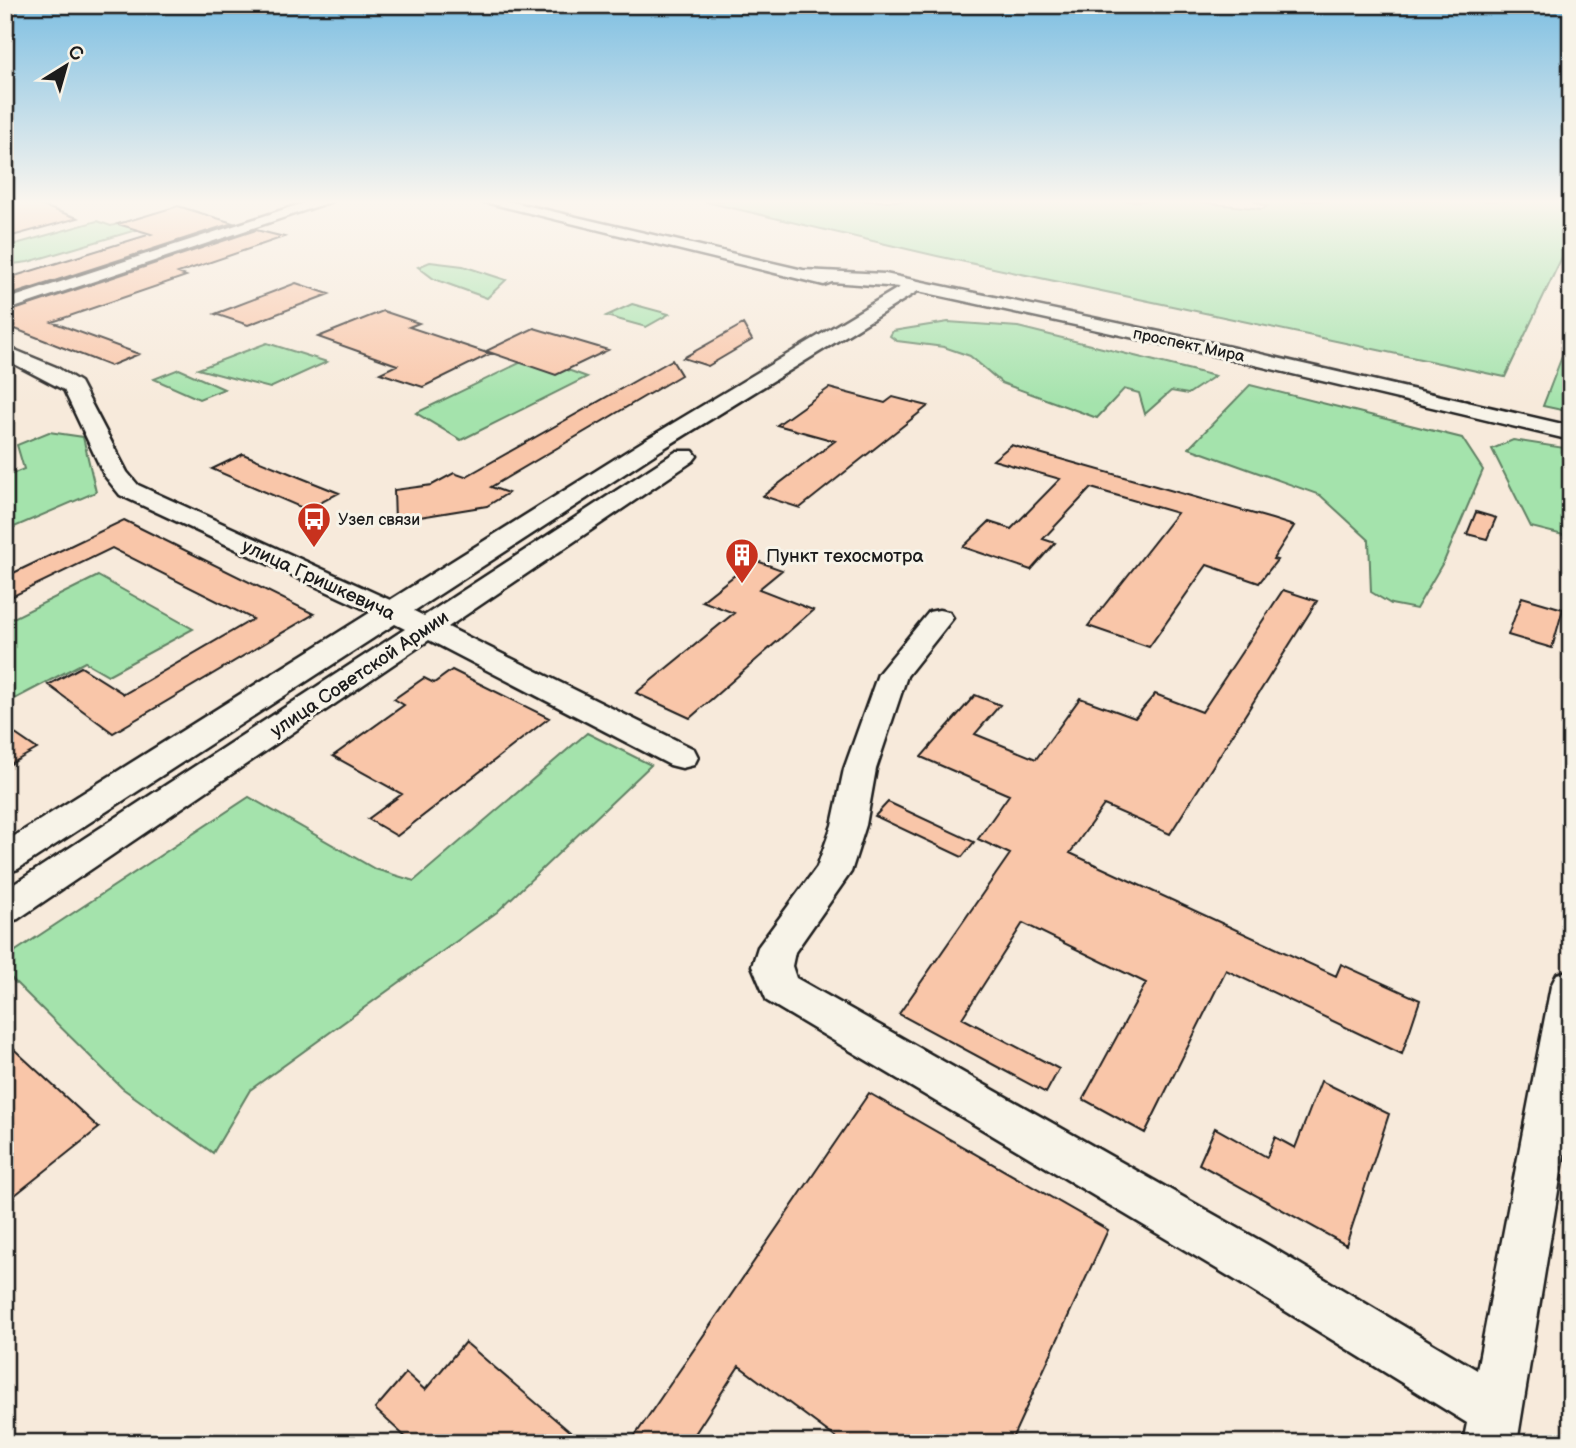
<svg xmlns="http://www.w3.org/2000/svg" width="1576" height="1448" font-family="'Balsamiq Sans',sans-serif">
<rect width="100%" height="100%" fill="#f7eadb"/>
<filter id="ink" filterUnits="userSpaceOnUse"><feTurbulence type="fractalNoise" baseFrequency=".0143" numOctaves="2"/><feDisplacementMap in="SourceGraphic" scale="14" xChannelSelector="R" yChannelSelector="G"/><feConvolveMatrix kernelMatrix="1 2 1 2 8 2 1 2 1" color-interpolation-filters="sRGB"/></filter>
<g filter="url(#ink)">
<path fill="#a4e3ac" stroke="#608064" stroke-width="2" d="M 702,201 L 1189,201 L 1262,209 L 1267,206 L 1253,201 L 1571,201 L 1571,238 L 1505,377 L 937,256 Z
M 142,217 L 160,223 L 28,262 L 5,265 L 5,247 L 97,221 L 111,226 Z
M 430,262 L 463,266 L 506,280 L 487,298 L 434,279 L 418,267 Z
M 632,304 L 669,314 L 646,327 L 606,316 Z
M 948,322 L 1018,327 L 1215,376 L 1188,394 L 1171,391 L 1145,414 L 1139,393 L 1124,389 L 1097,418 L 1002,383 L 970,356 L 944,347 L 897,341 L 890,336 L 893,331 Z
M 1571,333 L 1571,412 L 1543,406 Z
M 267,343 L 327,362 L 270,388 L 198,369 Z
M 532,357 L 587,377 L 461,440 L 416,413 Z
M 179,369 L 224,389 L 199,399 L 154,379 Z
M 1250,385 L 1462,438 L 1483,470 L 1445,559 L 1416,609 L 1391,604 L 1371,592 L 1369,540 L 1320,495 L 1189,448 Z
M 49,432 L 83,437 L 96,492 L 5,531 L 5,477 L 24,469 L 17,445 Z
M 1513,440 L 1571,449 L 1571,537 L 1531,527 L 1492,449 Z
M 98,576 L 193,629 L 108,675 L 85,662 L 5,704 L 5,622 Z
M 587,733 L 651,765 L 497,912 L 250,1090 L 213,1153 L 122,1088 L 5,972 L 5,958 L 249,797 L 375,869 L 414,881 Z"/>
<path fill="#f9c6a9" stroke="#1c1c1c" stroke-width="2" d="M 5,201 L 28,201 L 78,218 L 5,238 Z
M 178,206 L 233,223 L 5,297 L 5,279 L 151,234 L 118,224 Z
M 256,230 L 284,237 L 178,273 L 186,276 L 52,322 L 139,354 L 110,366 L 5,325 L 5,313 Z
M 296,283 L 329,294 L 248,325 L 215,314 Z
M 383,311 L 419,323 L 409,327 L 490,354 L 423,387 L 380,373 L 397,365 L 318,337 Z
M 743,324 L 752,340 L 708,366 L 683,358 Z
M 534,328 L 608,350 L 556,375 L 486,351 Z
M 672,360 L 681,375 L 491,487 L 508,493 L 487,506 L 395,521 L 394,490 L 432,485 L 454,473 L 465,477 Z
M 829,388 L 885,403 L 893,397 L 928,406 L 800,508 L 763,496 L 835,441 L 777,425 Z
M 1011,445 L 1272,519 L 1294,526 L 1273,559 L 1277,560 L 1259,583 L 1207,565 L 1149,647 L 1088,626 L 1177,513 L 1091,488 L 1043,539 L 1055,543 L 1031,570 L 963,547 L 989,522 L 1011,529 L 1060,479 L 993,460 Z
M 243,454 L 299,477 L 339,493 L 307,510 L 212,469 Z
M 1476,512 L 1496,518 L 1487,539 L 1467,534 Z
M 124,520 L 314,614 L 113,733 L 48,685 L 81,667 L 124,694 L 253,619 L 112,548 L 5,600 L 5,577 Z
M 754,560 L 782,570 L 759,589 L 813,610 L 690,718 L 636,693 L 734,613 L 702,601 Z
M 1283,590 L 1317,601 L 1170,834 L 1104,805 L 1070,853 L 1336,976 L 1341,964 L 1420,1000 L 1402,1054 L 1226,970 L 1145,1133 L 1083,1099 L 1146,983 L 1023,923 L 962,1018 L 1059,1069 L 1046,1093 L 899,1014 L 1010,854 L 978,839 L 1009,795 L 921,757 L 975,695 L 1000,705 L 975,734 L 1036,759 L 1080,698 L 1135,718 L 1155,694 L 1202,712 Z
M 1522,597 L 1563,609 L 1552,648 L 1508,635 Z
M 452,670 L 549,718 L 397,836 L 368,819 L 402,794 L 333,756 L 404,705 L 394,699 L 424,678 L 434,683 Z
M 5,727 L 37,749 L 5,767 Z
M 888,802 L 974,842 L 962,857 L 875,816 Z
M 5,1041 L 99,1128 L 5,1203 Z
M 1321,1081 L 1389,1114 L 1346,1245 L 1199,1164 L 1215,1128 L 1267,1157 L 1275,1137 L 1295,1148 Z
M 869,1093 L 1108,1230 L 1010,1443 L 843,1443 L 739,1366 L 689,1443 L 630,1443 Z
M 465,1342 L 583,1443 L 412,1443 L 375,1409 L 406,1373 L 425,1390 Z"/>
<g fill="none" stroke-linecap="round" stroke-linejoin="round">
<g stroke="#1c1c1c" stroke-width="5">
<path id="minor" d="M 310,201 L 333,201 L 5,311 L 5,300 Z
M 481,201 L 508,201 L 803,270 L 885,274 L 1217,344 L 1571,426 L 1571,440 L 1217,356 L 918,291 L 661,450 L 414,611 L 424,616 L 677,451 L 693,451 L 697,456 L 693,461 L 448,627 L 694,749 L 698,757 L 694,765 L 682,768 L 670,765 L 429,640 L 18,919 L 5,923 L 5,890 L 405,629 L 395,624 L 18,869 L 5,873 L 5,842 L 371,612 L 120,495 L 104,475 L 64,390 L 5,359 L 5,346 L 56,367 L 80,382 L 127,472 L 138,485 L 390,600 L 645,440 L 900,287 L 832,282 L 824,285 Z
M 939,610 L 949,612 L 953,618 L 907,676 L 876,769 L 866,825 L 851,872 L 795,952 L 792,966 L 796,978 L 1266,1244 L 1477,1370 L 1551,986 L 1557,974 L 1571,970 L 1571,1111 L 1517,1443 L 1463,1443 L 1467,1423 L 1232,1278 L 767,1001 L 752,966 L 758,947 L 817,867 L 832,825 L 844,769 L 878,674 L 929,612 Z"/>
</g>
<use href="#minor" fill="#f7f3e8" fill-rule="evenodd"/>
</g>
</g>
<linearGradient id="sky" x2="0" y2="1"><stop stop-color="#7ebfe2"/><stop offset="0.5" stop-color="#fbf6ef"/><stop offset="1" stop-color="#fbf6ef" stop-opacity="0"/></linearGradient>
<rect width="1576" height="404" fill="url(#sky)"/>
<defs>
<g id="bus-pin" transform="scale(1.75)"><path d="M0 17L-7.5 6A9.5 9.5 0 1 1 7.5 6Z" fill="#c8321e" stroke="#f7f3e8"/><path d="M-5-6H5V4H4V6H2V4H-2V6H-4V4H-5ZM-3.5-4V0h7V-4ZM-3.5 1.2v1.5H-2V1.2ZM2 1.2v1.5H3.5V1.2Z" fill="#fff"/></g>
<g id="building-pin" transform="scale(1.75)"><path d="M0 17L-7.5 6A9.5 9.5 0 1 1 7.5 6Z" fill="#c8321e" stroke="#f7f3e8"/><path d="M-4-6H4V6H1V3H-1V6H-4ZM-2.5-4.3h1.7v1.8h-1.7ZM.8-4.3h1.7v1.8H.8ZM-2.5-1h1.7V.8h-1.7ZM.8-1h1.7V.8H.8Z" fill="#fff"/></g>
</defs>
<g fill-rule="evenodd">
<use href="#bus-pin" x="314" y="519"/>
<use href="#building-pin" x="742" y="555"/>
</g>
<g text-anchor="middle" stroke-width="6" stroke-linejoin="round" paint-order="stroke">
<g font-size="16" fill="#1c1c1c" stroke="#f7f3e8">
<text transform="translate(1189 344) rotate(12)" y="6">проспект Мира</text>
</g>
<g font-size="16" fill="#1c1c1c" stroke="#f7f3e8" text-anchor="start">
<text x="338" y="525">Узел связи</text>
</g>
<g font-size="19" fill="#1c1c1c" stroke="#f7f3e8" text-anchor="start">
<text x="766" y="562">Пункт техосмотра</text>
</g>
<g font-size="19" fill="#1c1c1c" stroke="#f7f3e8">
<text transform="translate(319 579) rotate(25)" y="7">улица Гришкевича</text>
<text transform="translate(359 673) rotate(-34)" y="7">улица Советской Армии</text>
</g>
</g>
<rect width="1576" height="1448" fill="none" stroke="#f7f3e8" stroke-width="28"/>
<rect x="14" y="14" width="1548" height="1420" fill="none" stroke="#1c1c1c" stroke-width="2.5" filter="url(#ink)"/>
<g transform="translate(66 66) rotate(37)" stroke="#f7f3e8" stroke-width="5" paint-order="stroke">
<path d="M0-5L12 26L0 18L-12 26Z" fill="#1c1c1c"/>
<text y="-10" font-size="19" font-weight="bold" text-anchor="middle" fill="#1c1c1c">С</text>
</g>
</svg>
